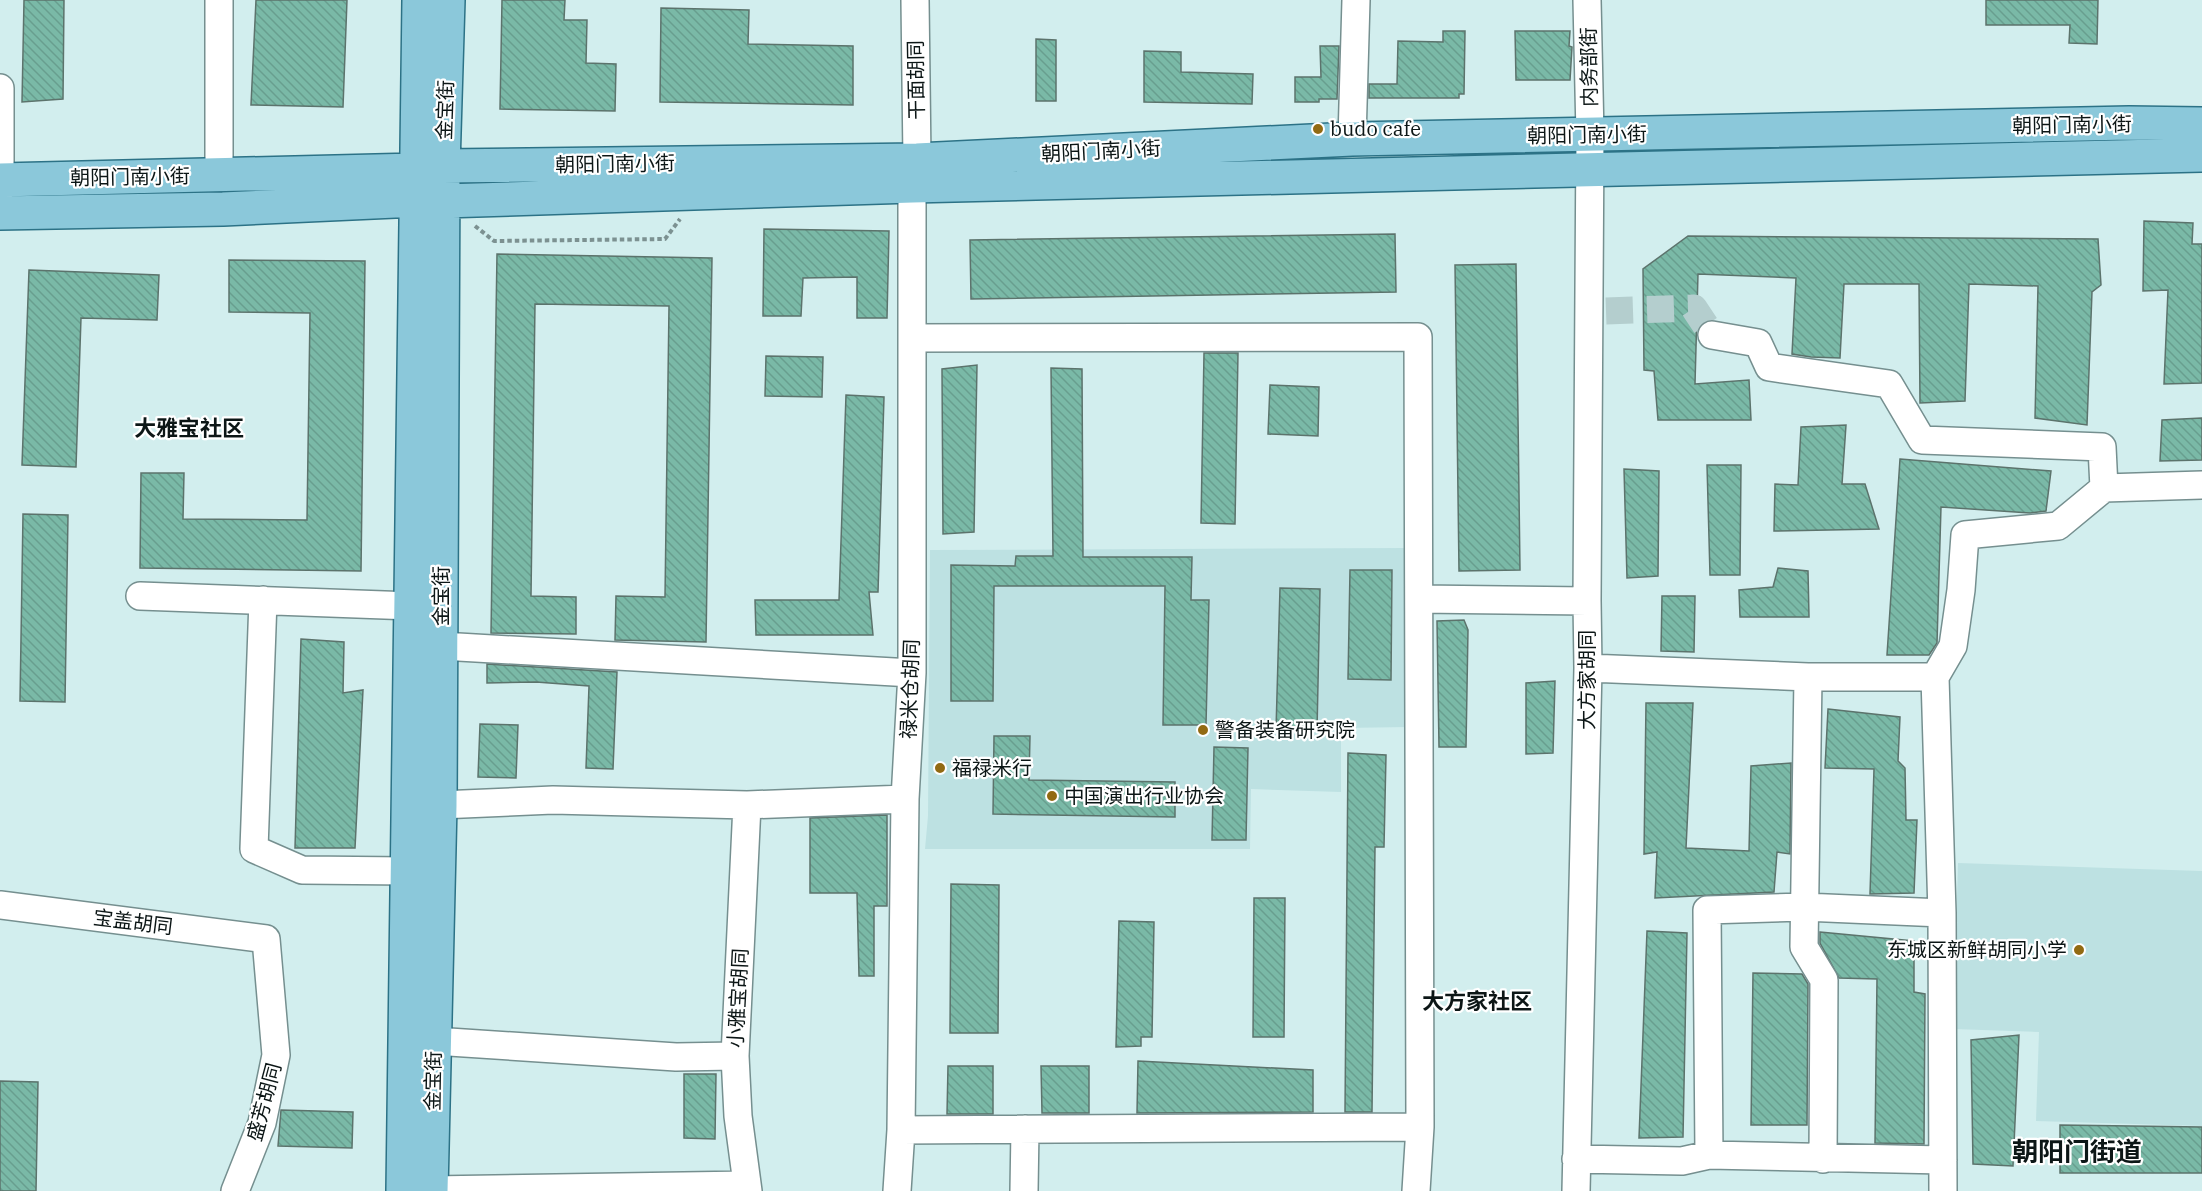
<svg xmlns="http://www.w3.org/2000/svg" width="2202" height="1191" font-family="'IBM Plex Serif','Noto Sans SC',serif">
<defs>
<pattern id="building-back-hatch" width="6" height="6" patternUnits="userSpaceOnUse" patternTransform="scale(1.5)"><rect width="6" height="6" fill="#7ab9a7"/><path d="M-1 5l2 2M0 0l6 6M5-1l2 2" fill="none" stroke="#689e8f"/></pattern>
</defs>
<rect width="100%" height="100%" fill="#d2eeee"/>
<path fill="#bde1e2" d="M 1407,548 L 1409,727 L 1341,728 L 1341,792 L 1251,789 L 1250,849 L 925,849 L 928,816 L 930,550 Z
M 1958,863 L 2202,871 L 2202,1126 L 2036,1121 L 2039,1032 L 1953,1029 Z"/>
<path fill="url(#building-back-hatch)" stroke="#5c736c" stroke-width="1.5" d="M 24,0 L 64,0 L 63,99 L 22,102 Z
M 256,0 L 347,0 L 343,107 L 251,105 Z
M 502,0 L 565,0 L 564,20 L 587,20 L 586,63 L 616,64 L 615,111 L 500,109 Z
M 1986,0 L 2098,0 L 2097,44 L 2069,43 L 2070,25 L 1986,25 Z
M 661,8 L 749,10 L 748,44 L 853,46 L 853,105 L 660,102 Z
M 1443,31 L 1465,31 L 1464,94 L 1459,94 L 1459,98 L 1369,98 L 1369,84 L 1397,84 L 1398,41 L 1443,42 Z
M 1515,31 L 1570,31 L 1569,46 L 1572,47 L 1570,80 L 1516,80 Z
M 1036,39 L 1056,40 L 1056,101 L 1036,101 Z
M 1320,46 L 1339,46 L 1337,99 L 1319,99 L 1319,102 L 1295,102 L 1295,77 L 1321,77 Z
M 1144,51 L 1181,52 L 1181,72 L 1253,74 L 1252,104 L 1144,102 Z
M 2144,221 L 2193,223 L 2192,244 L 2202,244 L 2202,383 L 2164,384 L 2168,290 L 2143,291 Z
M 764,229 L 889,231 L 887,318 L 857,318 L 857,277 L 803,278 L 801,316 L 763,316 Z
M 1395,234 L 1396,292 L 971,299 L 970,240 Z
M 1688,236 L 2098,239 L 2101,285 L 2092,292 L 2087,425 L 2035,418 L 2038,286 L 1969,284 L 1965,401 L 1920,403 L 1919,284 L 1844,284 L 1840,358 L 1811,357 L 1792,354 L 1796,278 L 1698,274 L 1695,384 L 1749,380 L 1751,420 L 1658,420 L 1654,371 L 1644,370 L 1643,269 Z
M 497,254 L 712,258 L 706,642 L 615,640 L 616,596 L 665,597 L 669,306 L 535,304 L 531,596 L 576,597 L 576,634 L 491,633 Z
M 229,260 L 365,261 L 361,571 L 140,568 L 141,473 L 184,473 L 183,519 L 307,520 L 310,313 L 229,312 Z
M 1516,264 L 1520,570 L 1459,571 L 1455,265 Z
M 29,270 L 159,275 L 157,320 L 81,318 L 76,467 L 22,465 Z
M 1204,353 L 1238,353 L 1235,524 L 1201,523 Z
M 766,356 L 823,357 L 822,397 L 765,396 Z
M 977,365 L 974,532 L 943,534 L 942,369 Z
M 1051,368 L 1082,369 L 1083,557 L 1192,557 L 1191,600 L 1209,600 L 1206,725 L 1163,725 L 1165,586 L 994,586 L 993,701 L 951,701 L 951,565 L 1015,566 L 1016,556 L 1053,556 Z
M 1270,385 L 1319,387 L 1318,436 L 1268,434 Z
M 846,395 L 884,397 L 878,592 L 869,592 L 873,635 L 756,635 L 755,600 L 839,600 Z
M 2202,418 L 2202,460 L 2160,461 L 2162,420 Z
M 1846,425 L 1842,484 L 1865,484 L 1879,529 L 1774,531 L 1775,484 L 1798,485 L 1801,427 Z
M 1900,459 L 2051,471 L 2046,511 L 2030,513 L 1941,507 L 1937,643 L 1929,655 L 1887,655 Z
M 1707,465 L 1741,465 L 1740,575 L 1710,575 Z
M 1624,469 L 1659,471 L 1658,576 L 1627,578 Z
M 23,514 L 68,515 L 65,702 L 20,701 Z
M 1778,568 L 1808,571 L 1809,617 L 1740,617 L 1739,590 L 1773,587 Z
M 1350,570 L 1392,570 L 1391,680 L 1348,679 Z
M 1280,588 L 1320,589 L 1317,731 L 1276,730 Z
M 1662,596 L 1695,596 L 1694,652 L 1661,651 Z
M 1464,620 L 1468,630 L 1466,747 L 1439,747 L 1437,621 Z
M 301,639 L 344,642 L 343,693 L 363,690 L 355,848 L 295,848 Z
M 487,664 L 617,672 L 613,769 L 586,768 L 589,686 L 536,682 L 487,683 Z
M 1555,681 L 1553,753 L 1526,754 L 1526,683 Z
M 1646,703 L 1693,703 L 1686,848 L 1749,851 L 1751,766 L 1791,763 L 1790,854 L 1777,852 L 1774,892 L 1655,898 L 1657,852 L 1644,854 Z
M 1828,709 L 1900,717 L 1898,761 L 1905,768 L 1906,820 L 1917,820 L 1914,893 L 1870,894 L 1874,769 L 1825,768 Z
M 480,724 L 518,725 L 516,778 L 478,777 Z
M 994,736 L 1030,736 L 1029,780 L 1175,782 L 1175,817 L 993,814 Z
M 1214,747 L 1248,748 L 1246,840 L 1212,840 Z
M 1348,753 L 1386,755 L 1384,847 L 1375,847 L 1372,1112 L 1345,1112 Z
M 887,815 L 887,906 L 874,906 L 874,976 L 859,976 L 857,893 L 810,893 L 810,818 Z
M 951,884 L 999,885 L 998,1033 L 950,1033 Z
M 1254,898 L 1285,898 L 1284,1037 L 1253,1037 Z
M 1119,921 L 1154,922 L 1152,1037 L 1141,1037 L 1141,1046 L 1116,1047 Z
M 1647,931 L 1687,933 L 1683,1137 L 1639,1138 Z
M 1820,932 L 1914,941 L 1914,992 L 1925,994 L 1924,1144 L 1875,1143 L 1877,979 L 1839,978 L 1820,943 Z
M 1753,973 L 1802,974 L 1808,984 L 1807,1125 L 1751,1125 Z
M 2019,1035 L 2013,1166 L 1973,1164 L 1971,1040 Z
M 1138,1061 L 1313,1070 L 1313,1112 L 1137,1113 Z
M 948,1066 L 993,1066 L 993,1114 L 947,1114 Z
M 1041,1066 L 1089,1066 L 1089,1113 L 1042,1113 Z
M 684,1074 L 716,1074 L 715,1139 L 684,1138 Z
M 0,1081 L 38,1082 L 36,1191 L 0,1191 Z
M 281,1110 L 353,1112 L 352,1148 L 278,1146 Z
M 2060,1125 L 2202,1127 L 2202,1173 L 2060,1173 Z"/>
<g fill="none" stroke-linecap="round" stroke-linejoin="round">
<path stroke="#b4cece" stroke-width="27" stroke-dasharray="27 14" stroke-linecap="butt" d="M 1606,311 L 1694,308 L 1712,335"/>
<g stroke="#758f8f" stroke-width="30">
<path id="minor" d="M 915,0 L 917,160
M 0,88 L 0,190
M 1352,139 L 1356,0
M 219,175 L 219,0
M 1712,335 L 1758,343 L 1769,367 L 1889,384 L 1922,440 L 2102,447 L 2104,488 L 2202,485
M 140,596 L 412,606
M 1419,599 L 1587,601
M 263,600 L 254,849 L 302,870 L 408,871
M 441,646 L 912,673
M 1588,668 L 1808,677 L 1935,677 L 1942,913 L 1943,1191
M 1808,677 L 1804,947 L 1824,980 L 1823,1159
M 1935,677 L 1953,646 L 1961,590 L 1965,535 L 2058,526 L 2104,488
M 440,805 L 553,800 L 747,805 L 905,799
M 747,805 L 735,1056 L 738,1116 L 748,1191
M 0,905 L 266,939 L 276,1055 L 262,1123 L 235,1191
M 434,1041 L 676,1057 L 735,1056
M 901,1130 L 1420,1127 L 1418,337 L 913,338
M 1709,1155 L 1707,910 L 1804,907 L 1942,913
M 1576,1159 L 1682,1161 L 1709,1155 L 1943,1160
M 431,1190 L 747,1185
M 897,1191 L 901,1130 L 905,799 L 912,673 L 912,186
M 1024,1191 L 1025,1129
M 1416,1191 L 1420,1127
M 1576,1191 L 1588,668 L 1587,601 L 1590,135 L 1587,0"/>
</g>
<g stroke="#2c7286" stroke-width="36">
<path id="major" d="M 0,180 L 416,170 L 443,166 L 917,160 L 1352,139 L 2129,123 L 2202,124
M 0,213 L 223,209 L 417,200 L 444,201 L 912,186 L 2202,155
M 403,1191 L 419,0
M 431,1191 L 440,805 L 443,166 L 448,0"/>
</g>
<path stroke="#7c9191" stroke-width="4" stroke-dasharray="4.5 3" stroke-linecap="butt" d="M 475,226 L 494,241 L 665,239 L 680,219"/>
<use href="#minor" stroke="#fff" stroke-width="27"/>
<use href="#major" stroke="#8bc8da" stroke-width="33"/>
</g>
<g fill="#926a12" stroke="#fff" stroke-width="2">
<circle cx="1318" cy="129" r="6"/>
<circle cx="1203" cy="730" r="6"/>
<circle cx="940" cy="768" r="6"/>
<circle cx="1052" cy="796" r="6"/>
<circle cx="2079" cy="950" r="6"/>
</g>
<g text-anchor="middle" stroke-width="4.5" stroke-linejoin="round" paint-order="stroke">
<g font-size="20" fill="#0c1616" stroke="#fff">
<text transform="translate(1589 67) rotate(-91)" y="7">内务部街</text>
<text transform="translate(916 80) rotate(-91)" y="7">干面胡同</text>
<text transform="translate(445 110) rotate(-88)" y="7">金宝街</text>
<text transform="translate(2072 125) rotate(-1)" y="7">朝阳门南小街</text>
<text transform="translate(1587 135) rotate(-1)" y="7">朝阳门南小街</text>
<text transform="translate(1101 151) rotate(-3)" y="7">朝阳门南小街</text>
<text transform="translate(615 164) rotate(-1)" y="7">朝阳门南小街</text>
<text transform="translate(130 177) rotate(-1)" y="7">朝阳门南小街</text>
<text transform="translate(441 596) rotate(-90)" y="7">金宝街</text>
<text transform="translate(1587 680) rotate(-90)" y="7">大方家胡同</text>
<text transform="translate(910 689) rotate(-88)" y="7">禄米仓胡同</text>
<text transform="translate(133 922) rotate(7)" y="7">宝盖胡同</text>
<text transform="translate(738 998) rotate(-87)" y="7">小雅宝胡同</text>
<text transform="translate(433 1081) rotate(-89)" y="7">金宝街</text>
<text transform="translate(264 1102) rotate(-75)" y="7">盛芳胡同</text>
</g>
<g font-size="20" fill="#0c1616" stroke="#fff" text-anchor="start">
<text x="1330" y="136">budo cafe</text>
<text x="1215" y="737">警备装备研究院</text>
<text x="952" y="775">福禄米行</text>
<text x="1064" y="803">中国演出行业协会</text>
<text x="2067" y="957" text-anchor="end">东城区新鲜胡同小学</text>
</g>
<g font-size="22" font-weight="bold" fill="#0c1616" stroke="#fff">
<text x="189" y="436">大雅宝社区</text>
<text x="1477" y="1009">大方家社区</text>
</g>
<g font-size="26" font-weight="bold" fill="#0c1616" stroke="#fff">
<text x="2077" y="1161">朝阳门街道</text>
</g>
</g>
</svg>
